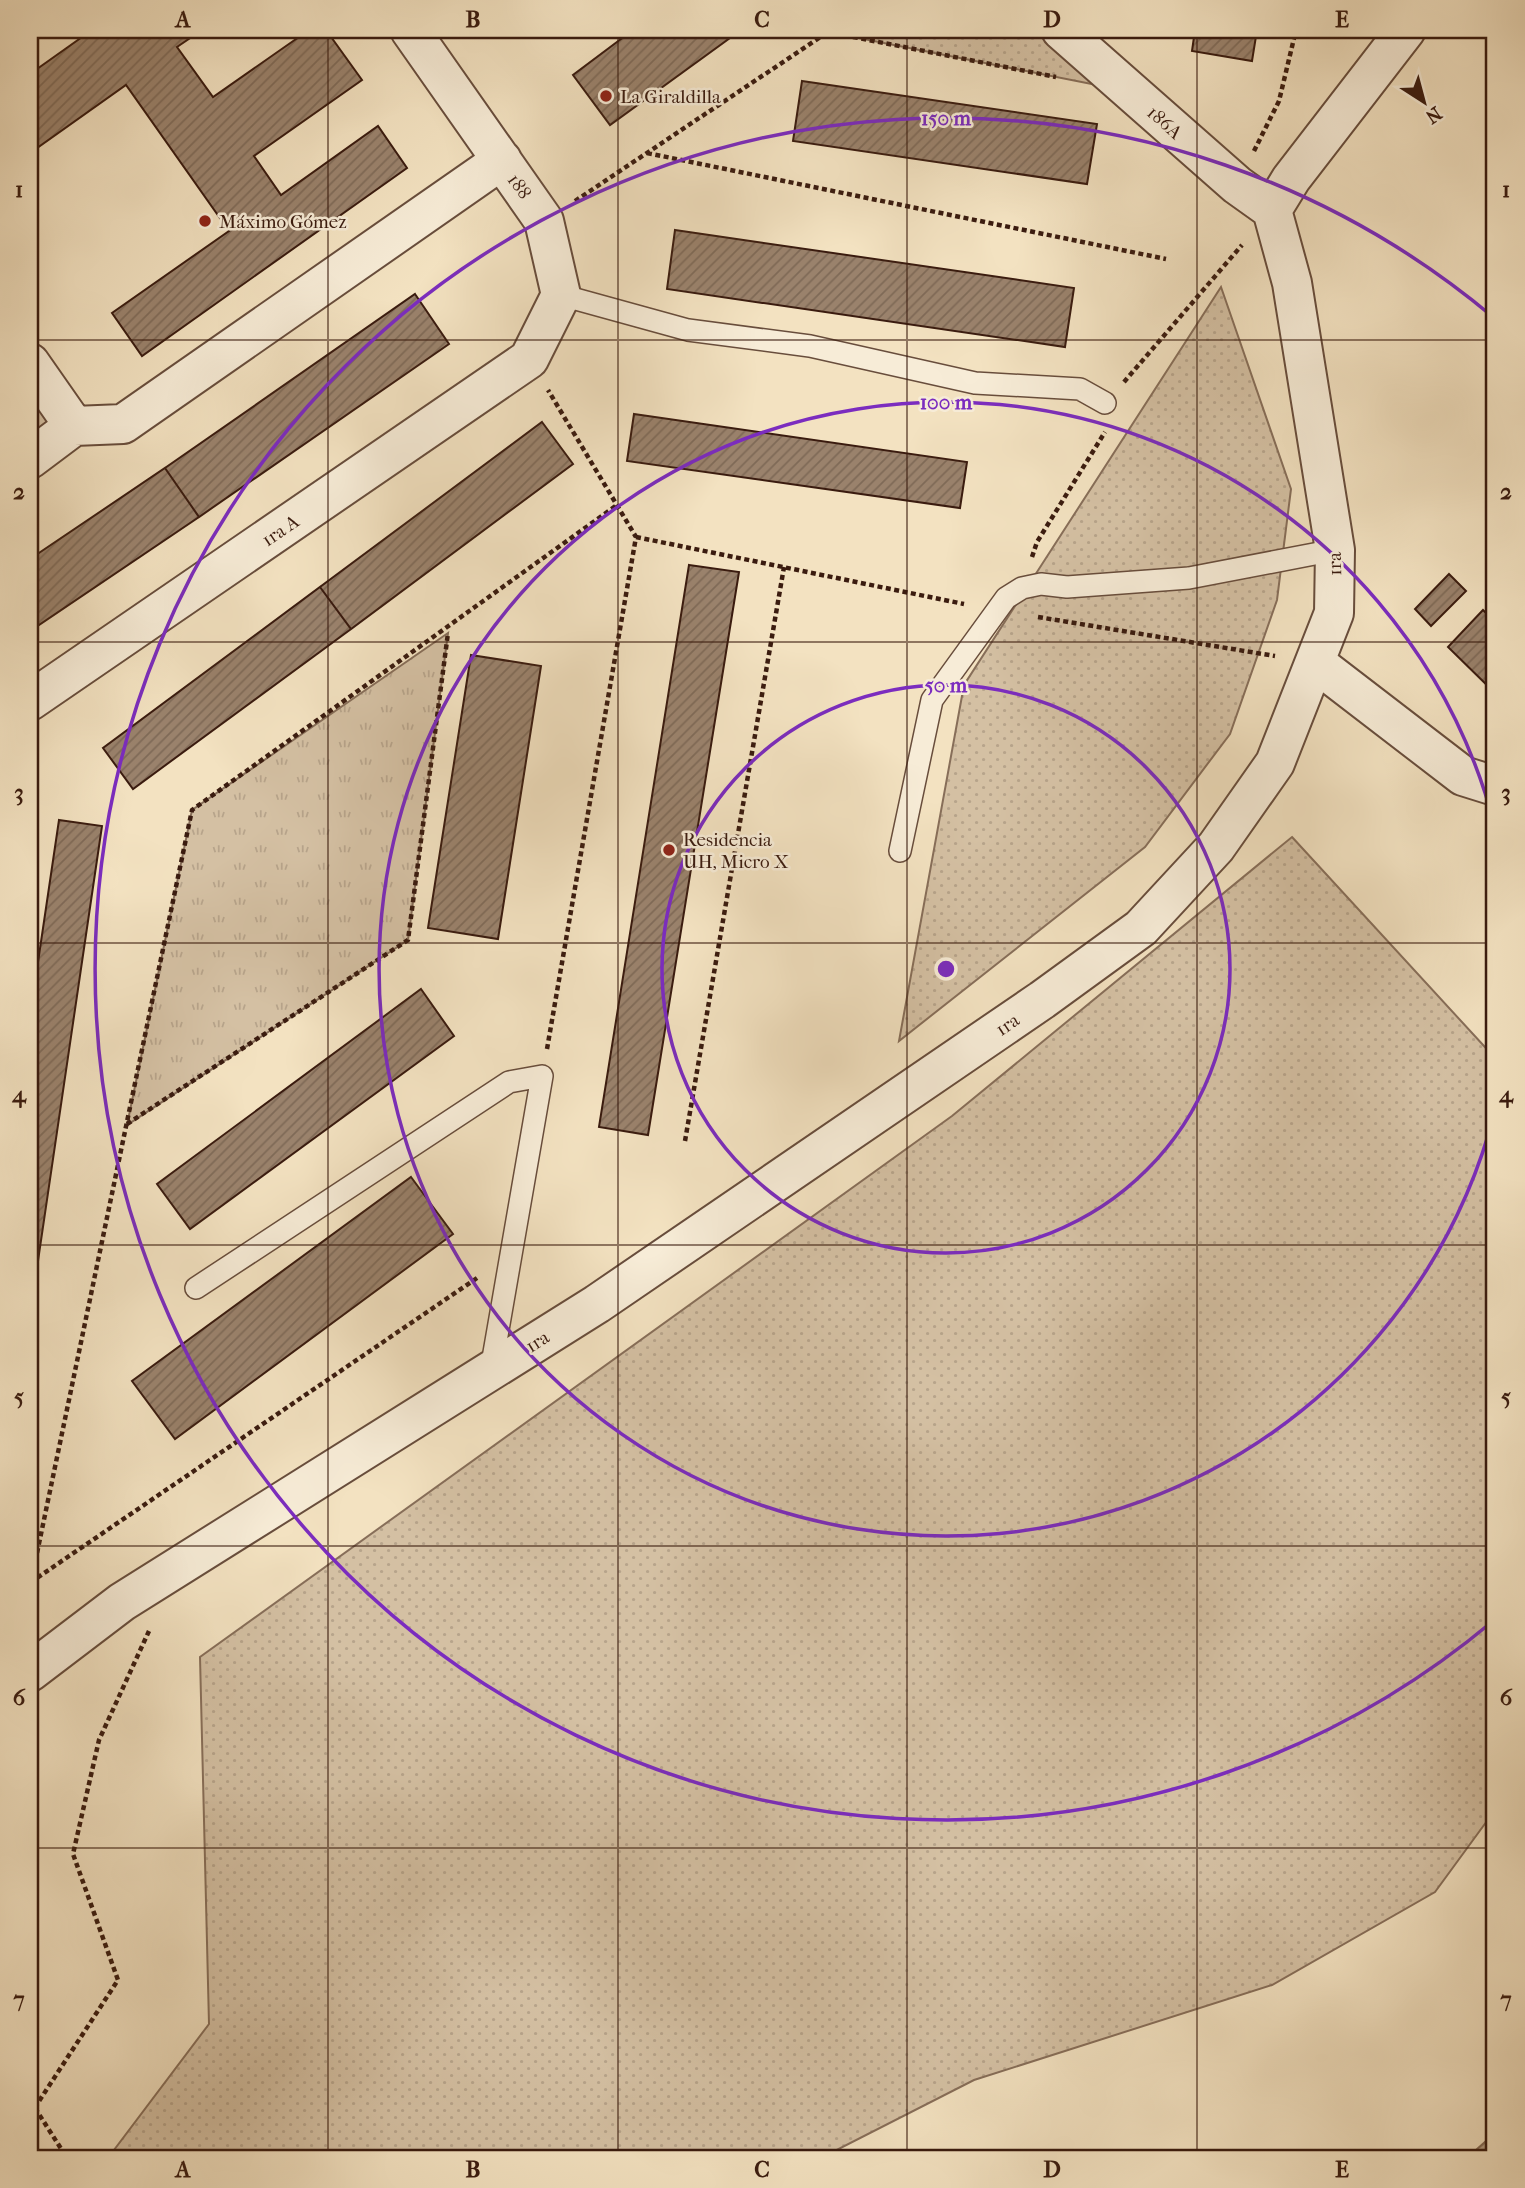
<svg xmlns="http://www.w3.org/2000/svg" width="1525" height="2188" font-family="'IM FELL French Canon',serif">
<defs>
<pattern id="grass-dots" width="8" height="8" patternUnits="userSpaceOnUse" patternTransform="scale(1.75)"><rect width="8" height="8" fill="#d4c0a3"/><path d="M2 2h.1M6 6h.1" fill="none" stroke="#b7a48b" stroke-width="1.8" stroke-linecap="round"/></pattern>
<pattern id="park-tufts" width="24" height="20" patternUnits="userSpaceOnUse" patternTransform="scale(1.75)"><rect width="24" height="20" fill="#d4c0a3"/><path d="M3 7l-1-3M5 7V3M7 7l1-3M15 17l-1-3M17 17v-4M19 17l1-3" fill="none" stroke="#b7a48b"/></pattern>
<pattern id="water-waves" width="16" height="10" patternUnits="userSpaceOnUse" patternTransform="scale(1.75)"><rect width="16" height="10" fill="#b49e84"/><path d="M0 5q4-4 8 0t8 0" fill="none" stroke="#93806a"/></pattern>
<pattern id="building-hatch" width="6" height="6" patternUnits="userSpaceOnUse" patternTransform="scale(1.75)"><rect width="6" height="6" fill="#9a826c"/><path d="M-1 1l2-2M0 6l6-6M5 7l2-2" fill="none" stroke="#7f6a57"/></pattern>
</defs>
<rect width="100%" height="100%" fill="#f3e2c1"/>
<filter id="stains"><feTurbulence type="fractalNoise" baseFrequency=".00286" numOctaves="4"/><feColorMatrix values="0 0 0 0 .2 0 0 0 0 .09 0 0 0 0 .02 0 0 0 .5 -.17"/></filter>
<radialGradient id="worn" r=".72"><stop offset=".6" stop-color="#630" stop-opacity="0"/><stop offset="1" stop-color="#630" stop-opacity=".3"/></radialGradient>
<path fill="url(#grass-dots)" stroke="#876e59" stroke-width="2" d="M 831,30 L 1060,30 L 1132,92 L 828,32 Z
M 1221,287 L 1291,489 L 1277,600 L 1230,734 L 1145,847 L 899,1041 L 964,685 Z
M 1292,837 L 1495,1058 L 1495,1810 L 1435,1892 L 1272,1985 L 974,2080 L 821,2158 L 108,2158 L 209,2024 L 200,1657 L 952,1116 Z"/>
<path fill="url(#park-tufts)" stroke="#876e59" stroke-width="2" d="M 30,395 L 48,421 L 30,435 Z
M 448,633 L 408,940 L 127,1125 L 192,810 Z"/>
<path fill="url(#water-waves)" stroke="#836a55" stroke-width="2" d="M 1495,2133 L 1495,2158 L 1467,2158 Z"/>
<path fill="url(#building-hatch)" stroke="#3a1b0f" stroke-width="2" d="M 92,30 L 202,30 L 177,47 L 213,97 L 309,30 L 326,30 L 362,80 L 254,156 L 281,195 L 378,126 L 407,168 L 142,356 L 112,313 L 229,231 L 126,85 L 30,153 L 30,74 Z
M 633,30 L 741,30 L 610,125 L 573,75 Z
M 1195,30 L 1257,30 L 1252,61 L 1192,51 Z
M 802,81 L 1097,124 L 1087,184 L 793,141 Z
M 675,230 L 1074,288 L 1065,347 L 667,289 Z
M 415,294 L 449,344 L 199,517 L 165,468 Z
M 634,414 L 967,462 L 960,508 L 627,461 Z
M 542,422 L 573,464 L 351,629 L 320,587 Z
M 165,468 L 199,517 L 30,631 L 30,559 Z
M 689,565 L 739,572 L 648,1135 L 599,1127 Z
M 1449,574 L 1466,591 L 1431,626 L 1415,609 Z
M 320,587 L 351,629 L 133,789 L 103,748 Z
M 1483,610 L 1495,622 L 1495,693 L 1448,647 Z
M 471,655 L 541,666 L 498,939 L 428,928 Z
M 59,820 L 102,826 L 38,1261 L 30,1260 L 30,1016 Z
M 421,989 L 454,1036 L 190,1229 L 157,1184 Z
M 411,1177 L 453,1234 L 175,1439 L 132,1381 Z
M 30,1260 L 38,1261 L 30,1307 Z"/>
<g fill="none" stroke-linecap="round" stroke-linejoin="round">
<g stroke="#684d3c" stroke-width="24">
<path id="lane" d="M 561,295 L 688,330 L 810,346 L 975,383 L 1080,389 L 1105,403
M 900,851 L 932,700 L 1006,598 L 1022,588 L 1041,584 L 1067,587 L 1189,578 L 1335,550
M 196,1288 L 509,1082 L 542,1076 L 491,1370"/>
</g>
<g stroke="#684d3c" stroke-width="42">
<path id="street" d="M 1061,30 L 1237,185 L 1272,210
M 30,363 L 74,426
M 30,459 L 74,426 L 123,424 L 502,160
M 1316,663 L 1463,776 L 1495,786
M 30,701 L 529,359 L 561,295 L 544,221 L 410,30
M 30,1672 L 122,1602 L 597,1304 L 1042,1000 L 1141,928 L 1216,847 L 1275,763 L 1334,613 L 1335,550 L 1292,283 L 1272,210 L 1291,179 L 1406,30"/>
</g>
<path stroke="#3a1b0f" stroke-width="4.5" stroke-dasharray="5 3.5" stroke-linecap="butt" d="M 828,32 L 1056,77
M 1254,151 L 1279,101 L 1296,30
M 647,153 L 1166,259
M 575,201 L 831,30
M 1124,382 L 1242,245
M 636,537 L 964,604
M 1032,557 L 1037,542 L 1105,432
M 1038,617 L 1275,656
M 547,1049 L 636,537 L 548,390
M 127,1124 L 408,940 L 448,633
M 685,1141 L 784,567
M 477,1278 L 31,1582 L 192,810 L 617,505
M 35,2108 L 67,2158
M 30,2115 L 118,1980 L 73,1854 L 99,1740 L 149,1631"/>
<use href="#lane" stroke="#f7ecd7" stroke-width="21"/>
<use href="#street" stroke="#f7ecd7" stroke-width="38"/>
</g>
<path fill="none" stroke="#3a1b0f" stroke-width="2" stroke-opacity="0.55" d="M 328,30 L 328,2158M 618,30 L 618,2158M 907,30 L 907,2158M 1197,30 L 1197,2158M 30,340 L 1495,340M 30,642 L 1495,642M 30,943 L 1495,943M 30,1245 L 1495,1245M 30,1546 L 1495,1546M 30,1848 L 1495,1848"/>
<g fill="none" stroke="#7b2cbf" stroke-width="3.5">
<circle cx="946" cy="969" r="284"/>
<path d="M1495 1111A567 567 0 1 1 1495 827"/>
<path d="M1493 1621A851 851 0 1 1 1493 317"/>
</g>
<g fill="#8f2418" stroke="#f7ecd7" stroke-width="2.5">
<circle cx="606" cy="96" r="7"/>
<circle cx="205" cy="221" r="7"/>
<circle cx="669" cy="850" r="7"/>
</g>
<g text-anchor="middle" stroke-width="5" stroke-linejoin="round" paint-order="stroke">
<g font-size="19" fill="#3a1b0f" stroke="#f7ecd7" text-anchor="start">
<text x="620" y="103">La Giraldilla</text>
<text x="219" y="228">Máximo Gómez</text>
<text x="683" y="846">Residencia<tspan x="683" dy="22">UH, Micro X</tspan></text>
</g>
<g font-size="19" fill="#3a1b0f" stroke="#f7ecd7">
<text transform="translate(1165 122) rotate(42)" y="7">186A</text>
<text transform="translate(520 186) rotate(55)" y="7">188</text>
<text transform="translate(280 530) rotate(-34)" y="7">1ra A</text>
<text transform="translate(1334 564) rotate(-91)" y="7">1ra</text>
<text transform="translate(1007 1024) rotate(-34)" y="7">1ra</text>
<text transform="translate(537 1341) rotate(-32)" y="7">1ra</text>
</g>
</g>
<circle cx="946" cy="969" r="10" fill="#7b2cbf" stroke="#f7ecd7" stroke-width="3.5"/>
<g font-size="21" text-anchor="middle" font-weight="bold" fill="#7b2cbf" stroke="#f7ecd7" stroke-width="5" stroke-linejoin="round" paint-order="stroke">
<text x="946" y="125">150 m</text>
<text x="946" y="409">100 m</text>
<text x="946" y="692">50 m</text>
</g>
<rect width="1525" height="2188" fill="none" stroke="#f3e2c1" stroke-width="77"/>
<g transform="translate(1424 102) rotate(144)" stroke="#f7ecd7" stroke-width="5" paint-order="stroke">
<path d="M0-5L12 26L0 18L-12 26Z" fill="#3a1b0f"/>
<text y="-10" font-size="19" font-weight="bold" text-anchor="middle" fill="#3a1b0f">N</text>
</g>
<rect x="38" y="38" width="1448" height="2112" fill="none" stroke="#3a1b0f" stroke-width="2.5"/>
<g font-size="23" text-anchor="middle" font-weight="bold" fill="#3a1b0f">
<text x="183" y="27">A</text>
<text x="473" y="27">B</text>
<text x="762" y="27">C</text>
<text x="1052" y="27">D</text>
<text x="1342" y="27">E</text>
<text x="19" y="197">1</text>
<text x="1506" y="197">1</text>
<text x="19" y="499">2</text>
<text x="1506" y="499">2</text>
<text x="19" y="800">3</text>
<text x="1506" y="800">3</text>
<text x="19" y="1102">4</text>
<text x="1506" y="1102">4</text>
<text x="19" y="1404">5</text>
<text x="1506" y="1404">5</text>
<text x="19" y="1705">6</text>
<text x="1506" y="1705">6</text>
<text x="19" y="2007">7</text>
<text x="1506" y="2007">7</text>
<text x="183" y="2177">A</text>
<text x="473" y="2177">B</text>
<text x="762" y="2177">C</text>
<text x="1052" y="2177">D</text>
<text x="1342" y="2177">E</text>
</g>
<rect width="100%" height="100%" filter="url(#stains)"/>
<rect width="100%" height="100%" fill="url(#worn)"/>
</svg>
